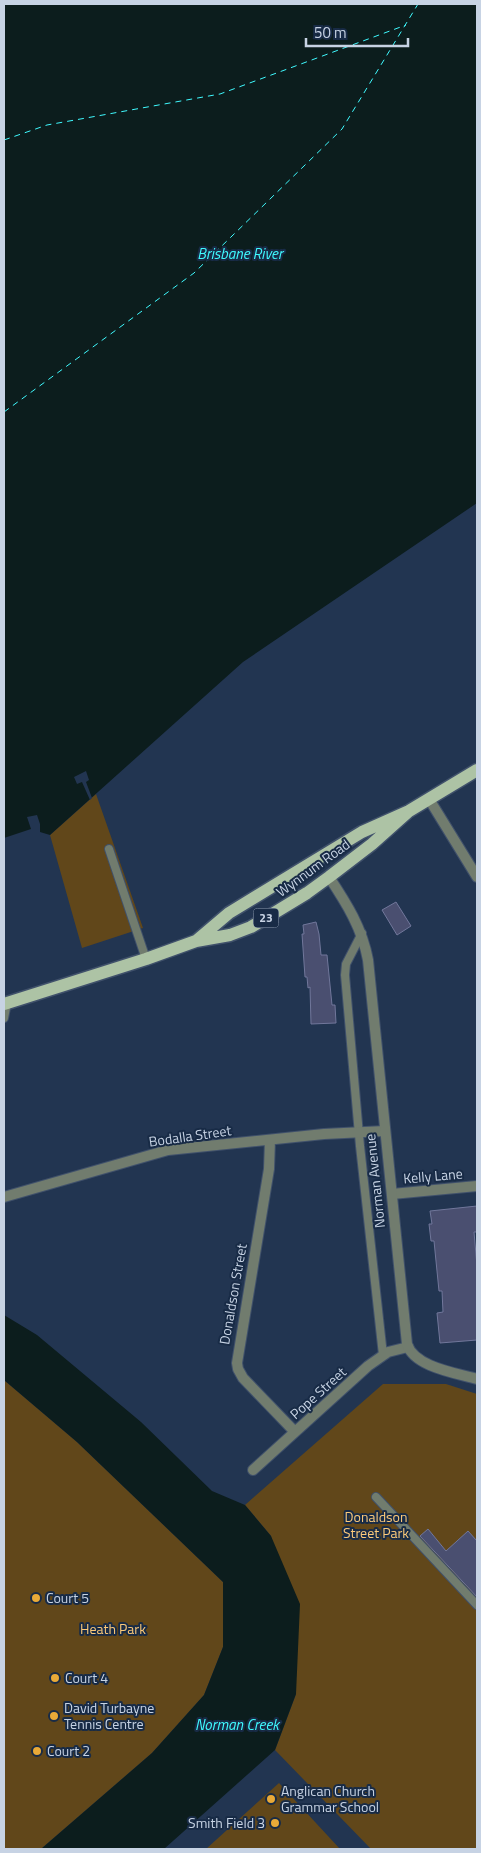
<svg xmlns="http://www.w3.org/2000/svg" width="481" height="1853" font-family="'Titillium Web',sans-serif">
<rect width="100%" height="100%" fill="#223551"/>
<path fill="#61471a" d="M 96,794 L 143,928 L 82,948 L 50,835 Z
M 4,1380 L 77,1442 L 223,1582 L 223,1647 L 204,1695 L 152,1753 L 41,1849 L 4,1849 Z
M 383,1384 L 446,1384 L 477,1394 L 477,1849 L 371,1849 L 275,1750 L 296,1694 L 271,1536 L 245,1505 Z
M 279,1783 L 340,1849 L 206,1849 Z"/>
<path fill="#0c1d1d" d="M 4,4 L 477,4 L 477,503 L 243,662 L 50,835 L 40,832 L 40,824 L 37,815 L 27,817 L 31,829 L 4,838 Z
M 4,1315 L 37,1335 L 141,1422 L 212,1491 L 245,1505 L 271,1536 L 300,1604 L 296,1694 L 275,1750 L 164,1849 L 41,1849 L 152,1753 L 204,1695 L 223,1647 L 223,1582 L 77,1442 L 4,1380 Z"/>
<path fill="#223551" d="M 86,771 L 89,780 L 86,782 L 92,798 L 90,800 L 82,782 L 77,784 L 74,777 Z"/>
<g fill="none" stroke-linecap="round" stroke-linejoin="round">
<path stroke="#3ffaff" stroke-width="1" stroke-dasharray="6 5" stroke-linecap="butt" d="M 4,140 L 47,125 L 220,94 L 406,25
M 4,412 L 194,273 L 342,129 L 418,4"/>
</g>
<path fill="#4a4f70" stroke="#71779b" d="M 396,902 L 411,926 L 397,935 L 382,910 Z
M 316,922 L 319,934 L 321,955 L 327,955 L 332,1005 L 335,1005 L 336,1023 L 311,1024 L 310,987 L 308,988 L 307,977 L 305,977 L 302,934 L 304,934 L 303,925 Z
M 477,1206 L 477,1232 L 474,1232 L 477,1266 L 477,1340 L 440,1343 L 437,1313 L 443,1312 L 442,1291 L 439,1291 L 434,1241 L 431,1241 L 429,1224 L 432,1224 L 430,1211 Z
M 428,1529 L 446,1551 L 468,1531 L 477,1541 L 477,1597 L 420,1536 Z"/>
<g fill="none" stroke-linecap="round" stroke-linejoin="round">
<g stroke="#40516b" stroke-width="10">
<path id="service" d="M 109,849 L 146,959
M 362,933 L 346,964 L 345,975 L 360,1146 L 383,1355
M 4,1018 L 7,1003
M 376,1497 L 477,1605"/>
</g>
<g stroke="#40516b" stroke-width="12">
<path id="minor" d="M 429,799 L 477,877
M 270,1140 L 269,1169 L 237,1363 L 238,1369 L 243,1378 L 295,1432
M 392,1194 L 477,1186
M 4,1197 L 168,1150 L 324,1134 L 385,1131
M 253,1470 L 368,1366 L 388,1352 L 408,1347"/>
</g>
<g stroke="#40516b" stroke-width="12">
<path id="tertiary" d="M 329,877 C 347,904 362,928 368,960 L 407,1344 C 414,1367 456,1373 477,1379"/>
</g>
<g stroke="#40516b" stroke-width="15">
<path id="primary" d="M 196,941 L 229,913 L 362,832 L 409,811 L 477,770
M 4,1004 L 146,959 L 196,941 L 230,935 L 251,927 L 307,893 L 329,877 L 372,844 L 409,811"/>
</g>
<use href="#service" stroke="#717c6e" stroke-width="8"/>
<use href="#minor" stroke="#717c6e" stroke-width="10"/>
<use href="#tertiary" stroke="#717c6e" stroke-width="10"/>
<use href="#primary" stroke="#adc3a5" stroke-width="12"/>
</g>
<g fill="#e9aa38" stroke="#182b46" stroke-width="2">
<circle cx="36" cy="1598" r="5"/>
<circle cx="55" cy="1678" r="5"/>
<circle cx="54" cy="1716" r="5"/>
<circle cx="37" cy="1751" r="5"/>
<circle cx="271" cy="1799" r="5"/>
<circle cx="275" cy="1823" r="5"/>
</g>
<g text-anchor="middle" stroke-width="4" stroke-linejoin="round" paint-order="stroke">
<rect fill="#182b46" stroke="#92a1b5" stroke-width="1" x="253.5" y="908.5" width="25" height="19" rx="4"/>
<g font-size="12" font-weight="bold" fill="#c7d3e4">
<text x="266" y="922">23</text>
</g>
<g font-size="14" fill="#c7d3e4" stroke="#182b46">
<text transform="translate(313 868) rotate(-36)" y="5">Wynnum Road</text>
<text transform="translate(190 1136) rotate(-8)" y="5">Bodalla Street</text>
<text transform="translate(433 1176) rotate(-5)" y="5">Kelly Lane</text>
<text transform="translate(375 1181) rotate(-96)" y="5">Norman Avenue</text>
<text transform="translate(233 1294) rotate(-80)" y="5">Donaldson Street</text>
<text transform="translate(318 1393) rotate(-42)" y="5">Pope Street</text>
</g>
<g font-size="14" fill="#fcca7a" stroke="#182b46">
<text x="376" y="1522">Donaldson<tspan x="376" dy="16">Street Park</tspan></text>
<text x="113" y="1634">Heath Park</text>
</g>
<g font-size="14" fill="#c7d3e4" stroke="#182b46" text-anchor="start">
<text x="46" y="1603">Court 5</text>
<text x="65" y="1683">Court 4</text>
<text x="64" y="1713">David Turbayne<tspan x="64" dy="16">Tennis Centre</tspan></text>
<text x="47" y="1756">Court 2</text>
<text x="281" y="1796">Anglican Church<tspan x="281" dy="16">Grammar School</tspan></text>
<text x="265" y="1828" text-anchor="end">Smith Field 3</text>
</g>
<g font-size="15" font-style="italic" fill="#3ffaff" stroke="#182b46">
<text x="240" y="259">Brisbane River</text>
<text x="237" y="1730">Norman Creek</text>
</g>
</g>
<rect width="481" height="1853" fill="none" stroke="#c7d3e4" stroke-width="10"/>
<path d="M306 38v8h102v-8" fill="none" stroke="#c7d3e4" stroke-width="2.5"/>
<text x="314" y="38" font-size="15" fill="#c7d3e4" stroke="#182b46" stroke-width="4" paint-order="stroke">50 m</text>
</svg>
